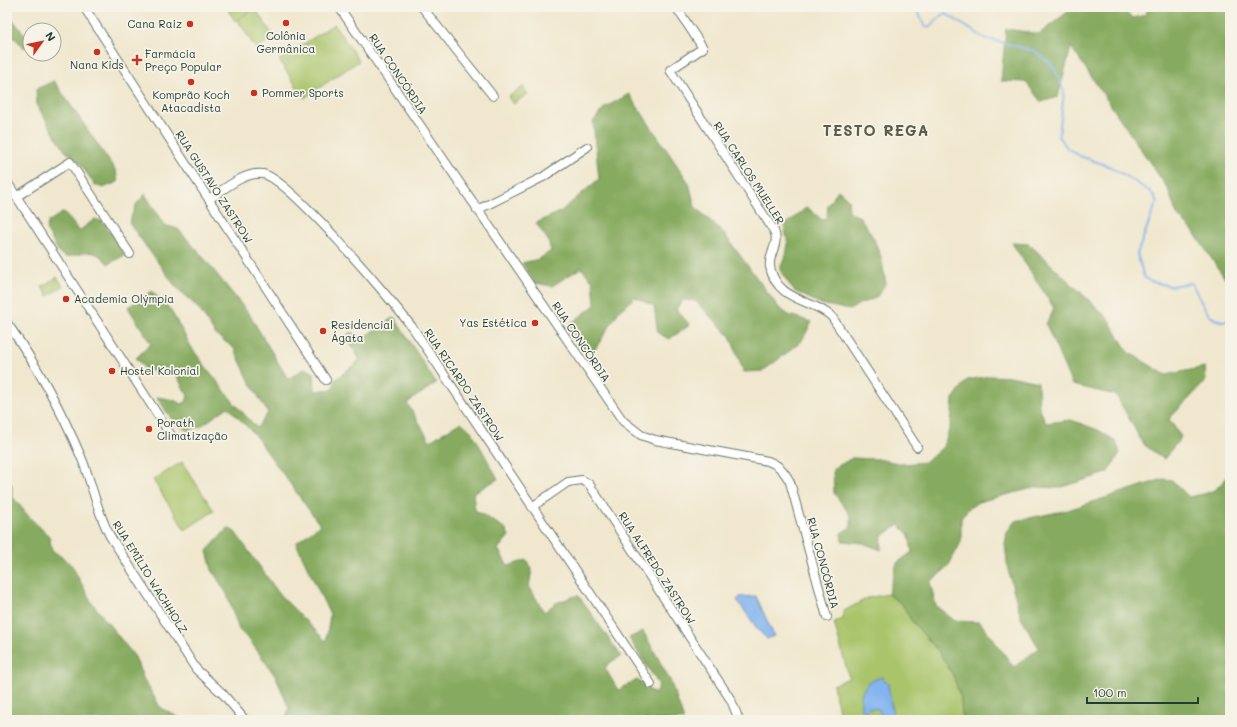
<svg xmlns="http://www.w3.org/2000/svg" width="1237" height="727" font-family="Mali,sans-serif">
<rect width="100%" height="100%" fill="#f7f3e8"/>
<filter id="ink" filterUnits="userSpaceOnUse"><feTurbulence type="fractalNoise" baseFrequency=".025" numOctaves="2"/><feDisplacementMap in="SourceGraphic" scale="8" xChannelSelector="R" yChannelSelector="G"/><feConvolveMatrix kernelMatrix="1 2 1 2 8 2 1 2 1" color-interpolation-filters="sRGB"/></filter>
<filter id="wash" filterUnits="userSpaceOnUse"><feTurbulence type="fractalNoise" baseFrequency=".012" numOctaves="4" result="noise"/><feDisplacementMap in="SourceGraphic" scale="16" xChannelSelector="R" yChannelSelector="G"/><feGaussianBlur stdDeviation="0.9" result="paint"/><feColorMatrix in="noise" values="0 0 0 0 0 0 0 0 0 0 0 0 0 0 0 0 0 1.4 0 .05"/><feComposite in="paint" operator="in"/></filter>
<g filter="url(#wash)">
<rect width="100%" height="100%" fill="#f0e7ce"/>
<path fill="#a9c46a" stroke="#64804f" d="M 232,7 L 255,7 L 238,19 L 255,8 L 274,37 L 256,49 L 237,19 L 235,21 L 228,10 Z
M 334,24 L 359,61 L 304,98 L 279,60 Z
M 523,87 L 528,94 L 513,104 L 508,97 Z
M 57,277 L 63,286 L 48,296 L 42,287 Z
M 182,462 L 214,511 L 185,530 L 153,480 Z
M 888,594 L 903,605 L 911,620 L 939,652 L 953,675 L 961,698 L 962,720 L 841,720 L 833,685 L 849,678 L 834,622 L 843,619 L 844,611 L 868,598 Z"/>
<path fill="#86aa5e" stroke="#527449" d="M 1074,7 L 1114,7 L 1134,18 L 1145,15 L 1147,7 L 1230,7 L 1230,286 L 1193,231 L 1177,215 L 1168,189 L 1071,47 L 1058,97 L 1041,102 L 1026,82 L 1001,81 L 1006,29 L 1039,34 Z
M 7,13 L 27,37 L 29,44 L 24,48 L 16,39 L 7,36 Z
M 54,81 L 116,171 L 118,182 L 103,188 L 95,185 L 79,162 L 65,151 L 50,127 L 37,105 L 36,89 Z
M 629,94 L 689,183 L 695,207 L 722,231 L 779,308 L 789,315 L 812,322 L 801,342 L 763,371 L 744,372 L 730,336 L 695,301 L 683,300 L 676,309 L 690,325 L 669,339 L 658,333 L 654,306 L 635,297 L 619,311 L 594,351 L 583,349 L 569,325 L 595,305 L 593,281 L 581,268 L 552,286 L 535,283 L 522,263 L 539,259 L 551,251 L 548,240 L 536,223 L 560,212 L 599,179 L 593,122 L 604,108 Z
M 838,190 L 848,199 L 849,212 L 860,217 L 874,239 L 881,257 L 886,283 L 876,298 L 859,304 L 850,310 L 821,304 L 794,291 L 781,272 L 781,266 L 786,256 L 788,244 L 784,226 L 807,207 L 822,220 L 827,217 L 828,205 Z
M 145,194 L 164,225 L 178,229 L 203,257 L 249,314 L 288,379 L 305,368 L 314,373 L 315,391 L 333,389 L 335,380 L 360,360 L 346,336 L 349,333 L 354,333 L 362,338 L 394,317 L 436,383 L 407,403 L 430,441 L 461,422 L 472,432 L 498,479 L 473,493 L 475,510 L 506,529 L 509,536 L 498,549 L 508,566 L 527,560 L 532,569 L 529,586 L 544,612 L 556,603 L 578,595 L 621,656 L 611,662 L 605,668 L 618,690 L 637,680 L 655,694 L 659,685 L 629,638 L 643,631 L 670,680 L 684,720 L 285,720 L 289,708 L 276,677 L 251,642 L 239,630 L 227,594 L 212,570 L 207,551 L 228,528 L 235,532 L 280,595 L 326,641 L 330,615 L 296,543 L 320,525 L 254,434 L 228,407 L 201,426 L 188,431 L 174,423 L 157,397 L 174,400 L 181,404 L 186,402 L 188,396 L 175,373 L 146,370 L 136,358 L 151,344 L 128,307 L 152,291 L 170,309 L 193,350 L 234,403 L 257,428 L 268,413 L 250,382 L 234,348 L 216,335 L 199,309 L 176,287 L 129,223 L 136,205 Z
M 64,212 L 79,231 L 95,219 L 104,222 L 125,255 L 108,264 C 93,245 84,255 65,257 L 59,253 L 46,229 L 49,221 Z
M 1012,243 L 1029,244 L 1107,317 L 1128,352 L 1166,375 L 1205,367 L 1206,381 L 1169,419 L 1181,437 L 1164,459 L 1143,444 L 1116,395 L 1072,385 L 1046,324 L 1054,308 Z
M 990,376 L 1015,377 L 1038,382 L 1039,407 L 1046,423 L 1071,420 L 1098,430 L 1116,441 L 1120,453 L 1107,473 L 1059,488 L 1037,487 L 978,502 L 968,509 L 961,518 L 961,542 L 948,567 L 930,582 L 936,606 L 955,621 L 980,622 L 1014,667 L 1039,648 L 1021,618 L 1008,570 L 1005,544 L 1007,532 L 1015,521 L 1068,510 L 1163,479 L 1172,480 L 1189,497 C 1212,492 1217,493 1230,471 L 1230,720 L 962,720 L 961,698 L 953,675 L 939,652 L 911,620 L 903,605 L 888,594 L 897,563 L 912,552 L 909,535 L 899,525 L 882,536 L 881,550 L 863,543 L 842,541 L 841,533 L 851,527 L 851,516 L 834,493 L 833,469 L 852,458 L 878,459 L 903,464 L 926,462 L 944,446 L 951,423 L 953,399 L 967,380 Z
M 7,472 L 12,486 L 12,496 L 30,518 L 49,536 L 52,550 L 71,564 L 92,603 L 135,657 L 143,678 L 160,707 L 183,720 L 7,720 Z"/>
<path fill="#83b4ef" stroke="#517892" d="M 756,596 L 774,636 L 767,639 L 759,631 L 737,600 L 740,597 Z
M 882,677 L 888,684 L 893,717 L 884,719 L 878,709 L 869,708 L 865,711 L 861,709 L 861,694 L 868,682 Z"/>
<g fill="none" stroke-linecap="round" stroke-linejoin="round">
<path stroke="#83b4ef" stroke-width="2" d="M 916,7 L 925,27 L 930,26 L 945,13 L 984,38 L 1035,51 L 1051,64 L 1059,77 L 1064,92 L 1059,136 L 1067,148 L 1080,156 L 1111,167 L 1151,192 L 1157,201 L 1137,254 L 1144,277 L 1149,281 L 1170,286 L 1191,283 C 1203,299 1203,324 1230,321"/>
</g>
</g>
<g filter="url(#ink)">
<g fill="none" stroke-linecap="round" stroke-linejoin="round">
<g stroke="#68786a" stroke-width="10">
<path id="minor" d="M 84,7 L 326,380
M 339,7 L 623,421 L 641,435 L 655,440 L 768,461 C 779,465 784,471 790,482 L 827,617
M 422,7 L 493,96
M 676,7 L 703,48 L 670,70 L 774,231 C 780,244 768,254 770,267 C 777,302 814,299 832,317 L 917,447
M 7,182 L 172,437
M 16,197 L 70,162 L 130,254
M 209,199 C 223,190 245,171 263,174 C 290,179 395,304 415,331 L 651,684
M 477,210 L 543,177 L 587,147
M 7,323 C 37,365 62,412 82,459 C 92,484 97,512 110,536 L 196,669 L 223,694 L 245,720
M 532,507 L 568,482 L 582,480 L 589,484 L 731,700 L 739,720"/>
</g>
<use href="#minor" stroke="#fff" stroke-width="8"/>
</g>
</g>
<g fill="#c8321e" stroke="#f7f3e8" stroke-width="1.5">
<circle cx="286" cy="23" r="4"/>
<circle cx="190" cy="24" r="4"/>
<circle cx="97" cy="52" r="4"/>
<path d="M135 54h4v4h4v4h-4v4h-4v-4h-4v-4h4z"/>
<circle cx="191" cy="82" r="4"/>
<circle cx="254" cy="93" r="4"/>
<circle cx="66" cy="299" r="4"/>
<circle cx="535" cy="323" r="4"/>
<circle cx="323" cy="331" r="4"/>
<circle cx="112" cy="371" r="4"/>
<circle cx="149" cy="429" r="4"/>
</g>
<g text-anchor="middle" stroke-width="3.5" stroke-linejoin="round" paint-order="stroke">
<g font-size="11" fill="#1f3d34" stroke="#f7f3e8" text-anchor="start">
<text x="182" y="28" text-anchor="end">Cana Raiz</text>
<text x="286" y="40" text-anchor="middle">Colônia<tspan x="286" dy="13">Germânica</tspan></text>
<text x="145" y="58">Farmácia<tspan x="145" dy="13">Preço Popular</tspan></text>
<text x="97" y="69" text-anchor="middle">Nana Kids</text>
<text x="262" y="97">Pommer Sports</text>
<text x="191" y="99" text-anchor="middle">Komprão Koch<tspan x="191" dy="13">Atacadista</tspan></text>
<text x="74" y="303">Academia Olýmpia</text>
<text x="527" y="327" text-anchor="end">Yas Estética</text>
<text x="331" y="329">Residencial<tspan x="331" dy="13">Ágata</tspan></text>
<text x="120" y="375">Hostel Kolonial</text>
<text x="157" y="427">Porath<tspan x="157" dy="13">Climatização</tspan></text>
</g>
<g font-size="11" fill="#1f3d34" stroke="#f7f3e8">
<text transform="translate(398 74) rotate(56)" y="4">RUA CONCÓRDIA</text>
<text transform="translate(749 173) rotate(57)" y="4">RUA CARLOS MUELLER</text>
<text transform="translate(214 187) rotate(57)" y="4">RUA GUSTAVO ZASTROW</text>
<text transform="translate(581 342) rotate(56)" y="4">RUA CONCÓRDIA</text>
<text transform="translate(464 385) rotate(56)" y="4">RUA RICARDO ZASTROW</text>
<text transform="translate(823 563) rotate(75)" y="4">RUA CONCÓRDIA</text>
<text transform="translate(657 568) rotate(57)" y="4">RUA ALFREDO ZASTROW</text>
<text transform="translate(150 577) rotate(58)" y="4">RUA EMÍLIO WACHHOLZ</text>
</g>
<g font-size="15" font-weight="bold" letter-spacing="1" fill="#5d5e49" stroke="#f7f3e8">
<text x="876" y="136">TESTO REGA</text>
</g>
</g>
<rect width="1237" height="727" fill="none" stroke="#f7f3e8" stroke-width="24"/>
<g transform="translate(42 42) rotate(57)"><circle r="19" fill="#f7f3e8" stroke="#a1aaa0"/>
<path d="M0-3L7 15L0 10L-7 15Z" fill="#c8321e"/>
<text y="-6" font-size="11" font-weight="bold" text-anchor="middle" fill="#1f3d34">N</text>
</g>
<path d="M1087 697v6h111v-6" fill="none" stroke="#1f3d34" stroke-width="2"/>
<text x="1093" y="697" font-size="12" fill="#1f3d34" stroke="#f7f3e8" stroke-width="3" paint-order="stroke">100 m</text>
</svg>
